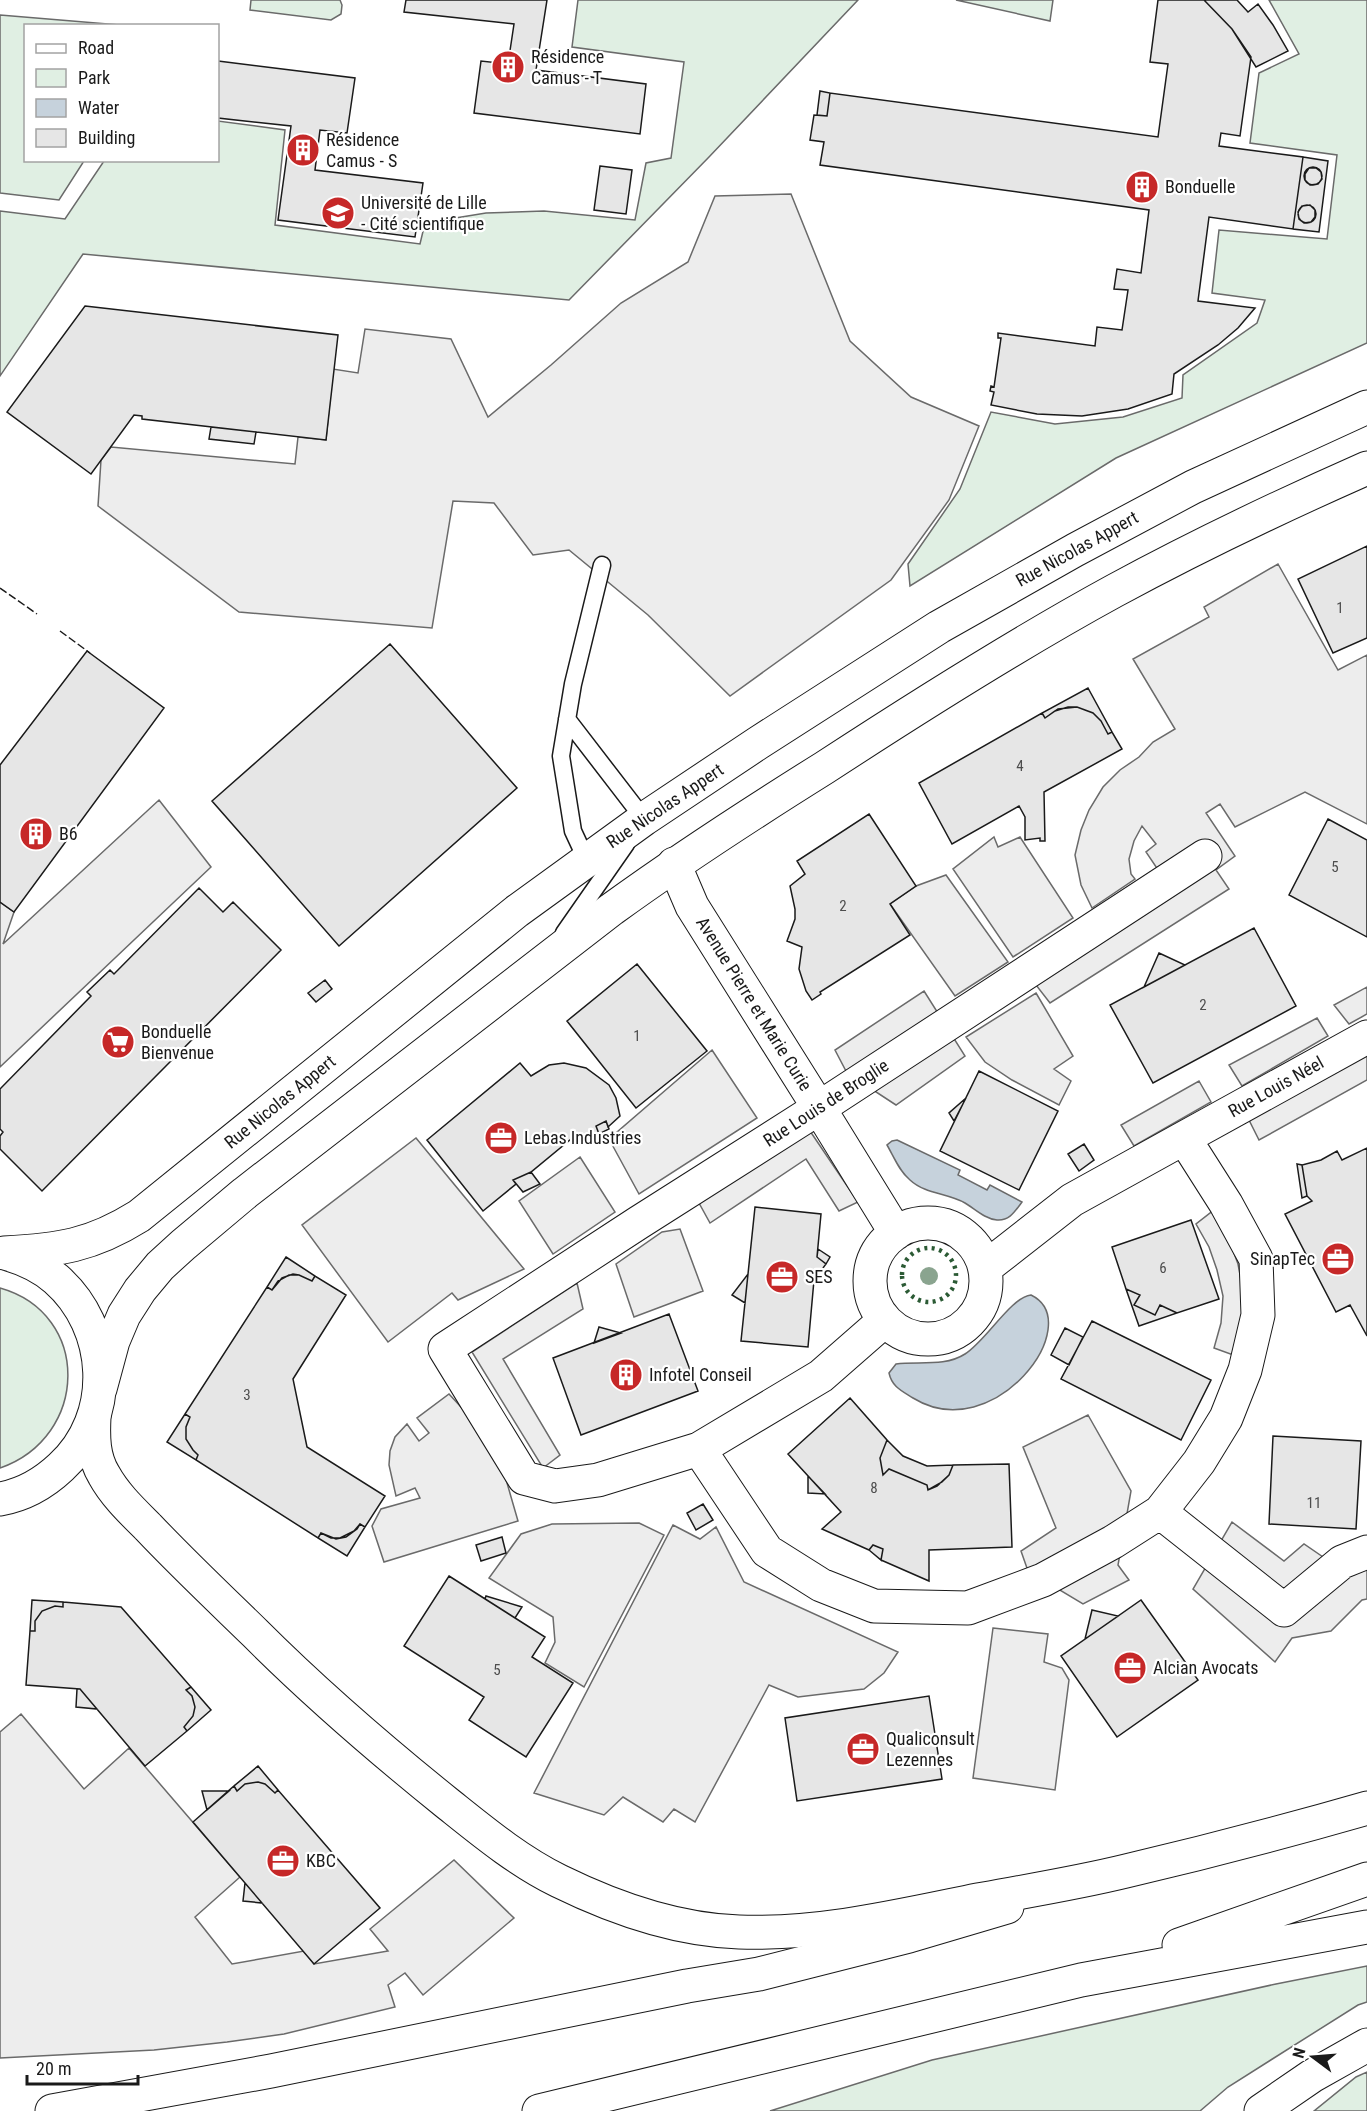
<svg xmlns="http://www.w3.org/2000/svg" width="1367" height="2111" font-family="'Roboto Condensed',sans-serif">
<rect width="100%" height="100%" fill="#fff"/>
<path fill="#e0efe3" stroke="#6a6a6a" stroke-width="1.5" d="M 251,0 L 340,0 L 342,5 L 341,14 L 331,20 L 250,10 Z
M 578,0 L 858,0 L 709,157 L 569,300 L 83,254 L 0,376 L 0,211 L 65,219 L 104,161 L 218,160 L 218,121 L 285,130 L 275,225 L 420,244 L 425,223 L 486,213 L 544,211 L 635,220 L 646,163 L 671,158 L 684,62 L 572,47 Z
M 956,0 L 1053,0 L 1050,21 Z
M 1269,0 L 1367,0 L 1367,343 L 1116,458 L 910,586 L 908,564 L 960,489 L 991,412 L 1055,424 L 1123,417 L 1182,398 L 1183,375 L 1257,323 L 1265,300 L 1212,293 L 1219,230 L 1327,239 L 1337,155 L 1250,143 L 1259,73 L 1299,54 Z
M 0,15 L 120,25 L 26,26 L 26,160 L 84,161 L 59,200 L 0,193 Z
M 0,1288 C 92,1314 89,1437 0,1468 Z
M 1367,1966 L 1367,2002 L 1358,2005 L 1228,2087 L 1200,2111 L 770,2111 L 932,2060 L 1276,1984 Z
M 1367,2072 L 1367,2111 L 1314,2111 L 1356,2077 Z"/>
<path fill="#ededed" stroke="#6a6a6a" stroke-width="1.5" d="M 791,194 L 850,341 L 911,397 L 979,426 L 949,500 L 891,580 L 730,696 L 648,615 L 569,550 L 533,555 L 494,503 L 453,501 L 432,628 L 239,612 L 98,506 L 101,460 L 111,447 L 295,464 L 298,437 L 326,440 L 333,369 L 358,373 L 365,329 L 451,339 L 488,417 L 551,365 L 621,303 L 688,262 L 715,196 Z
M 1278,564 L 1338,670 L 1367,655 L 1367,824 L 1305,792 L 1235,827 L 1220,804 L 1206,813 L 1235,856 L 1216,870 L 1229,889 L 1050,1003 L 1036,985 L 1175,895 L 1146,852 L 1156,844 L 1142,826 L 1134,841 L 1129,859 L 1131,874 L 1135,879 L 1092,908 L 1081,885 L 1075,855 L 1081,830 L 1089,810 L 1103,787 L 1120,770 L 1139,757 L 1153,742 L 1175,729 L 1133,659 L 1209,617 L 1204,607 Z
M 159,800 L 211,867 L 0,1067 L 0,902 L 14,912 L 3,944 Z
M 994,837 L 998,847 L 1020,837 L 1073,918 L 1013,957 L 953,869 Z
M 946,875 L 1008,962 L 955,996 L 890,904 L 916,886 Z
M 1367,987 L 1367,1014 L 1349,1024 L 1334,1005 Z
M 924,991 L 965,1056 L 896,1105 L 847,1073 L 835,1050 Z
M 1036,993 L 1073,1056 L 1054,1069 L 1071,1081 L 1059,1105 L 1012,1080 L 985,1062 L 966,1037 Z
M 1317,1018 L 1328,1036 L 1242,1086 L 1229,1065 Z
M 712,1050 L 757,1118 L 639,1194 L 609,1139 Z
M 1367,1053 L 1367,1080 L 1259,1140 L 1249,1120 Z
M 1199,1081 L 1211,1102 L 1134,1146 L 1121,1125 Z
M 810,1131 L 858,1202 L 839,1211 L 806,1159 L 710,1223 L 699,1203 Z
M 416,1138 L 524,1269 L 458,1300 L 452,1293 L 388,1342 L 302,1225 Z
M 580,1157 L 615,1212 L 553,1254 L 519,1201 Z
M 1214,1210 L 1228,1237 L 1238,1264 L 1244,1296 L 1236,1356 L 1214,1348 L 1221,1323 L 1223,1296 L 1217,1270 L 1209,1247 L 1196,1224 Z
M 680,1229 L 703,1291 L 634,1317 L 616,1264 L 662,1232 Z
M 577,1283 L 583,1309 L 503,1359 L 560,1455 L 543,1468 L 472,1352 Z
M 449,1394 L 496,1445 L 518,1521 L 384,1562 L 372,1526 L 381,1509 L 420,1498 L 415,1488 L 396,1496 L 389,1465 L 390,1451 L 395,1437 L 407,1424 L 419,1441 L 429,1433 L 417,1418 Z
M 1088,1415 L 1131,1491 L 1118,1565 L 1129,1580 L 1083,1604 L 1028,1571 L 1021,1551 L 1056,1528 L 1023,1447 Z
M 1232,1522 L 1284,1561 L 1304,1544 L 1326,1559 L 1367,1542 L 1367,1599 L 1362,1600 L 1331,1631 L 1292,1638 L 1275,1662 L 1193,1589 Z
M 639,1523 L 664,1535 L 584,1687 L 545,1663 L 555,1642 L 553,1617 L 489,1578 L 521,1534 L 552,1524 Z
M 673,1525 L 700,1539 L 716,1527 L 744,1582 L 898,1652 L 884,1673 L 864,1689 L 798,1697 L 769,1685 L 695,1822 L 674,1809 L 663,1822 L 623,1797 L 604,1815 L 534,1793 Z
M 993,1628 L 1048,1634 L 1044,1662 L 1062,1668 L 1069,1680 L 1055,1790 L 973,1778 Z
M 21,1714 L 84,1789 L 129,1748 L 240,1877 L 195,1917 L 232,1964 L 304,1951 L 314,1964 L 388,1951 L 370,1929 L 454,1860 L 514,1918 L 423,1995 L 405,1973 L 388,1985 L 395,2007 L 284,2034 L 227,2042 L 154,2050 L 0,2058 L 0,1732 Z"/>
<path fill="#c6d2dc" stroke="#6a6a6a" stroke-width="1.5" d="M 897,1140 L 960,1170 L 958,1175 L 987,1190 L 990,1185 L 1022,1202 C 1015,1211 1010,1221 997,1220 C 985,1219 975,1209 965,1203 C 947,1193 925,1194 910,1180 C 899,1171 894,1157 887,1145 L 892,1141 Z
M 1031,1295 C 1088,1323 994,1448 913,1398 C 902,1391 892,1387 889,1373 L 896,1364 C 918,1361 945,1367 965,1354 C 986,1341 1011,1297 1031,1295 Z"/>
<path fill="#e6e6e6" stroke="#1a1a1a" stroke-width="1.5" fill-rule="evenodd" d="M 406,0 L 547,0 L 536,70 L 646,84 L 640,134 L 474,113 L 481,61 L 508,64 L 514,24 L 404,12 Z
M 1158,0 L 1204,0 L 1232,29 L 1251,57 L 1240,136 L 1221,133 L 1219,146 L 1303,157 L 1293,229 L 1209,217 L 1198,301 L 1255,308 L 1238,328 L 1218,345 L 1174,374 L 1172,394 L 1128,409 L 1082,416 L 1037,414 L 991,405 L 994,392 L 990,391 L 991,386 L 994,387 L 1001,338 L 998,338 L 998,333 L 1095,346 L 1097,327 L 1122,330 L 1128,290 L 1114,289 L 1117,269 L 1141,273 L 1149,210 L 820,165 L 824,142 L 810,140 L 814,115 L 827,116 L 830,93 L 1158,137 L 1168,64 L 1150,62 Z
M 1204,0 L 1237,0 L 1248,12 L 1258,4 L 1273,25 L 1288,51 L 1256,67 L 1232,29 Z
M 218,61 L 355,78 L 347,133 L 320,130 L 315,170 L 423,183 L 415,237 L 278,220 L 291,126 L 218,118 Z
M 820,91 L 830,93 L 827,116 L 817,115 Z
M 1303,157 L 1328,161 L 1319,232 L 1293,229 ZM 1309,168 L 1316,168 L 1321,172 L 1322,179 L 1318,184 L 1310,185 L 1305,180 L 1305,174 ZM 1310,205 L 1315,210 L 1315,217 L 1311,222 L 1304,223 L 1299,219 L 1298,212 L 1302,206 Z
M 600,166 L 632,170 L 626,214 L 594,210 Z
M1304 176a9 9 0 1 1 18 0a9 9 0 1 1-18 0Z
M1298 214a9 9 0 1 1 18 0a9 9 0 1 1-18 0Z
M 85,306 L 338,335 L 326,440 L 142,419 L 142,416 L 134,415 L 91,474 L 7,412 Z
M 211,427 L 256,432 L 254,444 L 209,439 Z
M 1367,546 L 1367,638 L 1333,653 L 1298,579 Z
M 390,644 L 517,788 L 339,946 L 212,801 Z
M 87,651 L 164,708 L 14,912 L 0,902 L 0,765 Z
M 1088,688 L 1112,732 L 1108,734 L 1101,721 L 1093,713 L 1077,707 L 1058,709 L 1045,718 L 1042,713 Z
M 1068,707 L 1077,707 L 1093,713 L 1101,721 L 1108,734 L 1112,732 L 1122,749 L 1044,792 L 1045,841 L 1040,841 L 1040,838 L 1025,840 L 1025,817 L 1019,806 L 952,844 L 919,783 L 1042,713 L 1045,718 L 1055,711 Z
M 869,814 L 916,886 L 890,904 L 910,935 L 820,992 L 821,994 L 812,1000 L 806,991 L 799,969 L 802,947 L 787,941 L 795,919 L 795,909 L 790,886 L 805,874 L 797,861 Z
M 1328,819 L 1367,840 L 1367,937 L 1289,895 Z
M 199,888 L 223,912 L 233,902 L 281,950 L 42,1191 L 0,1149 L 0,1136 L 3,1132 L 0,1129 L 0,1089 L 91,996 L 87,992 L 110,970 L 114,974 Z
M 1254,928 L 1296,1006 L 1153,1083 L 1110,1005 Z
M 1159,953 L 1185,965 L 1144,987 Z
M 637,964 L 707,1051 L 636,1108 L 567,1021 Z
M 325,980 L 332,989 L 316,1002 L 308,993 Z
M 520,1063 L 531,1076 L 549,1065 L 564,1063 L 586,1068 L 609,1085 L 616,1098 L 620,1116 L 608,1127 L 606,1121 L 596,1126 L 599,1134 L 582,1141 L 576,1135 L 531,1172 L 513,1180 L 516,1184 L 483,1211 L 427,1140 Z
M 979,1071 L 1058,1111 L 1019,1190 L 940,1151 Z
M 966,1098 L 954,1121 L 949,1113 Z
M 606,1121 L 609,1129 L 599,1134 L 596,1126 Z
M 1084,1144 L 1094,1160 L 1079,1171 L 1068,1154 Z
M 1367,1148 L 1367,1336 L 1350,1305 L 1336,1312 L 1285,1214 L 1312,1201 L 1307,1196 L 1302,1165 L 1321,1160 L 1337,1151 L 1342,1160 Z
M 1297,1164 L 1302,1165 L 1307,1196 L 1302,1198 Z
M 531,1172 L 540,1184 L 523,1192 L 513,1180 Z
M 755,1207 L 821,1214 L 817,1257 L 826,1264 L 814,1280 L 808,1347 L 741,1341 Z
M 1191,1220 L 1219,1299 L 1177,1313 L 1160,1305 L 1155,1315 L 1134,1305 L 1140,1295 L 1126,1289 L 1112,1247 Z
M 818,1249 L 830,1257 L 826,1264 L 817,1257 Z
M 286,1257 L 315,1276 L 312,1281 L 299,1275 L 293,1274 L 282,1278 L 272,1290 L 267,1287 Z
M 748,1274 L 745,1303 L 732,1295 Z
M 289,1275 L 299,1275 L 312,1281 L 315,1276 L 346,1295 L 293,1379 L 307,1447 L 385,1496 L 365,1527 L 360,1524 L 354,1531 L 340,1538 L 331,1538 L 321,1533 L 318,1538 L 196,1460 L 198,1455 L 193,1450 L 186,1439 L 186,1427 L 190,1417 L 185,1414 L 267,1287 L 272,1290 L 278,1281 Z
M 1126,1289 L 1140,1295 L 1134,1305 L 1155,1315 L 1160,1305 L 1177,1313 L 1139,1326 Z
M 669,1314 L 698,1391 L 581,1435 L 553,1358 Z
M 1092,1321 L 1211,1380 L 1181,1440 L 1061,1379 Z
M 599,1327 L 621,1333 L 594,1343 Z
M 1065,1328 L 1083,1337 L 1069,1365 L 1051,1355 Z
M 850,1398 L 887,1440 L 880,1458 L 883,1475 L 889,1469 L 927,1485 L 928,1490 L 942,1482 L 949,1475 L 953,1465 L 1009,1464 L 1012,1547 L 929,1550 L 929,1581 L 881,1560 L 883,1549 L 873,1545 L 869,1550 L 822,1529 L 841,1512 L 788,1454 Z
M 185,1414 L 190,1417 L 186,1427 L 186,1439 L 193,1450 L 198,1455 L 196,1460 L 167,1442 Z
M 1273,1436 L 1361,1441 L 1356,1529 L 1269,1524 Z
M 887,1440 L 903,1456 L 927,1466 L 953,1465 L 949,1475 L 937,1486 L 928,1490 L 927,1485 L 889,1469 L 883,1475 L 880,1458 Z
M 808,1476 L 825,1494 L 808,1493 Z
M 703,1504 L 713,1520 L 696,1530 L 687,1513 Z
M 360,1524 L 365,1527 L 347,1556 L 318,1538 L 321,1533 L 336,1539 L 346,1537 L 357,1529 Z
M 502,1537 L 506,1553 L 481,1561 L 476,1545 Z
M 873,1545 L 883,1549 L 881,1560 L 869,1550 Z
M 449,1576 L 545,1637 L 532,1657 L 573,1683 L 526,1757 L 469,1720 L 484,1697 L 404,1646 Z
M 486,1596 L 522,1607 L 515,1618 L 485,1599 Z
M 32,1600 L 63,1602 L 63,1607 L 55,1606 L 42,1611 L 35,1621 L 35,1631 L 30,1631 Z
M 1141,1600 L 1198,1680 L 1117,1737 L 1061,1656 Z
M 63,1602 L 121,1607 L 191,1687 L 186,1690 L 192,1696 L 195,1707 L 193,1716 L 184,1727 L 187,1731 L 145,1766 L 80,1689 L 26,1685 L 30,1631 L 35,1631 L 35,1621 L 42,1611 L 55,1606 L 63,1607 Z
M 1092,1610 L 1118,1616 L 1085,1639 Z
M 191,1687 L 211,1710 L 187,1731 L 184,1727 L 193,1716 L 195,1707 L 192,1696 L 186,1690 Z
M 77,1689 L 80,1689 L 97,1709 L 76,1707 Z
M 929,1696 L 942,1779 L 797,1801 L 785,1718 Z
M 258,1766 L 278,1790 L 275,1793 L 265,1784 L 258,1782 L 245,1784 L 237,1791 L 234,1786 Z
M 258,1782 L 265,1784 L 275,1793 L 278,1790 L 380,1908 L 314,1964 L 193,1822 L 234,1786 L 237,1791 L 245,1784 Z
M 202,1791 L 229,1791 L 207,1810 Z
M 245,1883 L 262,1903 L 243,1901 Z"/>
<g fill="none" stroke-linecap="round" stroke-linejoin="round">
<g stroke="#1a1a1a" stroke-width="19">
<path id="service" d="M 567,719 L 644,819 L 641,823
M 586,859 L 573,831 L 561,756 L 573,684 L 602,565
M 564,933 L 626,844"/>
</g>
<g stroke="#1a1a1a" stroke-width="35">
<path id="minor" d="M 674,864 L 692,906 L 819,1108 L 896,1233
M 1184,1138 L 1367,1037
M870 1281a58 58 0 1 1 116 0a58 58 0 1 1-116 0Z
M 985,1268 L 1072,1200 L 1184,1138 L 1226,1204 L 1256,1259 L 1258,1315 L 1245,1370 L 1226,1418 L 1199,1462 L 1160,1512 L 1113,1542 L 1043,1580 L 968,1608 L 874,1606 L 821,1585 L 767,1551 L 699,1449 L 598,1480 L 555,1486 L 524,1478 L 445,1349 L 638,1223 L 819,1108 L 1205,856
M 699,1449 L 821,1376 L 885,1320
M 1160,1512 L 1284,1610 L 1342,1562 L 1367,1552"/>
</g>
<g stroke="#1a1a1a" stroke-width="35">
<path id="secondary" d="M 4,1253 C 59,1250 91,1246 139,1216 L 517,911 L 644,819 L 758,743 L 939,627 L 1075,550 L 1193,487 L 1367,407
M 100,1389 L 113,1341 L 124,1315 L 140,1290 L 160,1266 L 183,1245 L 245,1193 L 612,909 C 681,859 752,813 824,768 C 919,706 1015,645 1114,591 C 1197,546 1281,506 1367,468
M 0,1499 C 23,1495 44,1483 61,1467 C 116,1417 111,1327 56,1279 C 42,1267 25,1259 8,1254"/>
</g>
<g stroke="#1a1a1a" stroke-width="35">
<path id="trunk" d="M 1179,1945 L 1367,1879
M 52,2111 L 271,2071 L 687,1986 L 759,1974 L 909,1936 L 1007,1907
M 539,2111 L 1081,1980 L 1367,1927
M 1261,2111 L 1312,2076 L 1367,2045"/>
</g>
<g stroke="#1a1a1a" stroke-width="35">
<path id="motorway" d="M 94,1417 C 93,1437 93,1457 104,1475 C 115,1495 132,1511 148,1527 C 182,1563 219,1598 255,1633 C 316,1694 380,1749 447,1803 C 482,1831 518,1861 559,1881 C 614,1908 677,1930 739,1932 C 820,1935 899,1916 978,1900 C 1027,1891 1077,1883 1126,1871 C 1207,1852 1287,1831 1367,1808"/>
</g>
<use href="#service" stroke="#fff" stroke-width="16"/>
<use href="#minor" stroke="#fff" stroke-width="33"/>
<use href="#secondary" stroke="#fff" stroke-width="33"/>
<use href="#trunk" stroke="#fff" stroke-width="33"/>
<use href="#motorway" stroke="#fff" stroke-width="33"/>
<path stroke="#2b5a34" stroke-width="4.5" stroke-dasharray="3 4.5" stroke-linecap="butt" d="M902 1275a27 27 0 1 1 54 0a27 27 0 1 1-54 0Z"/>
<path stroke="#1a1a1a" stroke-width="1.5" stroke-dasharray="8 3" stroke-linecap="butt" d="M 0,588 L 37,614
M 60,631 L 90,653"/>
</g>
<circle fill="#8aa48f" cx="929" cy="1276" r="9"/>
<defs>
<g id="building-disc" transform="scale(1.725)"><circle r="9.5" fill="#c62828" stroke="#fff"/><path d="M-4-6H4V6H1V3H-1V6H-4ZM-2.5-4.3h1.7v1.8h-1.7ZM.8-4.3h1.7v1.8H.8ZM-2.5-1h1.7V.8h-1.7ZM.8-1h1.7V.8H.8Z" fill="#fff"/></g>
<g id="university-disc" transform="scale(1.725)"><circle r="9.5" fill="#c62828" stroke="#fff"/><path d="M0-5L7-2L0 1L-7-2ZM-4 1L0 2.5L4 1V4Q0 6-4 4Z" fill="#fff"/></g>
<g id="supermarket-disc" transform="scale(1.725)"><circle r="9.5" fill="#c62828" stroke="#fff"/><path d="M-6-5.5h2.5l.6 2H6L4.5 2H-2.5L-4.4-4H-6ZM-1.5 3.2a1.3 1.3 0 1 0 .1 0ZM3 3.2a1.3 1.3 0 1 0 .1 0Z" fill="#fff"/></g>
<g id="office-disc" transform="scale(1.725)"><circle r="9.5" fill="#c62828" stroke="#fff"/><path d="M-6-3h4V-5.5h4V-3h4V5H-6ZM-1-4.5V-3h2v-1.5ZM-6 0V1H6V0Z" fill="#fff"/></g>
</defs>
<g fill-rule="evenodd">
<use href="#building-disc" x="508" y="67"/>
<use href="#building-disc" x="303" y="150"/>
<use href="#building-disc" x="1142" y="187"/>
<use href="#university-disc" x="338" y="213"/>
<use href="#building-disc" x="36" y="834"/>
<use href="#supermarket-disc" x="118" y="1042"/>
<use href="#office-disc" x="501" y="1138"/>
<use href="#office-disc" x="1338" y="1259"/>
<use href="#office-disc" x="782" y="1277"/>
<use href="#building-disc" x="626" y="1375"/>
<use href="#office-disc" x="1130" y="1668"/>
<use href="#office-disc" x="863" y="1749"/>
<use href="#office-disc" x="283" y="1861"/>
</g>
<g text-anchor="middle" stroke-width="4.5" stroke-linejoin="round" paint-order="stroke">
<g font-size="15" fill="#4d4d4d">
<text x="1340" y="613">1</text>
<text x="1020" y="771">4</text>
<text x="1335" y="872">5</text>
<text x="843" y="911">2</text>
<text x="1203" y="1010">2</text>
<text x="637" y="1041">1</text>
<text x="1163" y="1273">6</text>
<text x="247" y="1400">3</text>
<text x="874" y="1493">8</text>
<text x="1314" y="1508">11</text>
<text x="497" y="1675">5</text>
</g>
<g font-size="18" fill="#1a1a1a" stroke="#fff" text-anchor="start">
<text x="531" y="63">Résidence<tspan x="531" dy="21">Camus - T</tspan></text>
<text x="326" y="146">Résidence<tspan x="326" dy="21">Camus - S</tspan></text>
<text x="1165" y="193">Bonduelle</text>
<text x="361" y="209">Université de Lille<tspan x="361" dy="21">‐ Cité scientifique</tspan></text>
<text x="59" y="840">B6</text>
<text x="141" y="1038">Bonduelle<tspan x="141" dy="21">Bienvenue</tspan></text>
<text x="524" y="1144">Lebas Industries</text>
<text x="1315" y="1265" text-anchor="end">SinapTec</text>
<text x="805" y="1283">SES</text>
<text x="649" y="1381">Infotel Conseil</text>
<text x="1153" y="1674">Alcian Avocats</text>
<text x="886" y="1745">Qualiconsult<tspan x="886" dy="21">Lezennes</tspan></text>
<text x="306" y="1867">KBC</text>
</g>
<g font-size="18" fill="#1a1a1a" stroke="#fff">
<text transform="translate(1077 549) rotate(-29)" y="6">Rue Nicolas Appert</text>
<text transform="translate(665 806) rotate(-34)" y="6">Rue Nicolas Appert</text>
<text transform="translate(754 1004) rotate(58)" y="6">Avenue Pierre et Marie Curie</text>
<text transform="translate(1276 1087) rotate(-29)" y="6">Rue Louis Néel</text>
<text transform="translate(280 1102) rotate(-39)" y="6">Rue Nicolas Appert</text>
<text transform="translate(826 1103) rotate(-33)" y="6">Rue Louis de Broglie</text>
</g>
</g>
<rect x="24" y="24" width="195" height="138" fill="#ffffff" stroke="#a3a3a3" stroke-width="1.5"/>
<rect x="36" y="44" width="30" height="9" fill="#ffffff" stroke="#a3a3a3" stroke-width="1.5"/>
<text x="78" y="54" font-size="18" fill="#1a1a1a">Road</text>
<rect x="36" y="69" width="30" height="18" fill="#e0efe3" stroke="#a3a3a3" stroke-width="1.5"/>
<text x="78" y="84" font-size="18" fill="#1a1a1a">Park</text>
<rect x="36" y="99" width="30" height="18" fill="#c6d2dc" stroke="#a3a3a3" stroke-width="1.5"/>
<text x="78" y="114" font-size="18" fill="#1a1a1a">Water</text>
<rect x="36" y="129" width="30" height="18" fill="#e6e6e6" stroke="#a3a3a3" stroke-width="1.5"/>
<text x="78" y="144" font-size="18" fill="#1a1a1a">Building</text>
<g transform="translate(1313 2057) rotate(286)" stroke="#ffffff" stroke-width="4.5" paint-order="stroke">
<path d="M0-4.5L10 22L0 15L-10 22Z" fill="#1a1a1a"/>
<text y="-9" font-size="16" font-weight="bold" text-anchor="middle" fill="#1a1a1a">N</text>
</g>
<path d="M27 2075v9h111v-9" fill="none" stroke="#1a1a1a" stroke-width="3"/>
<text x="36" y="2075" font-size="18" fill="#1a1a1a" stroke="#ffffff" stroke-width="4.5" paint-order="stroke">20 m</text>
</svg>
